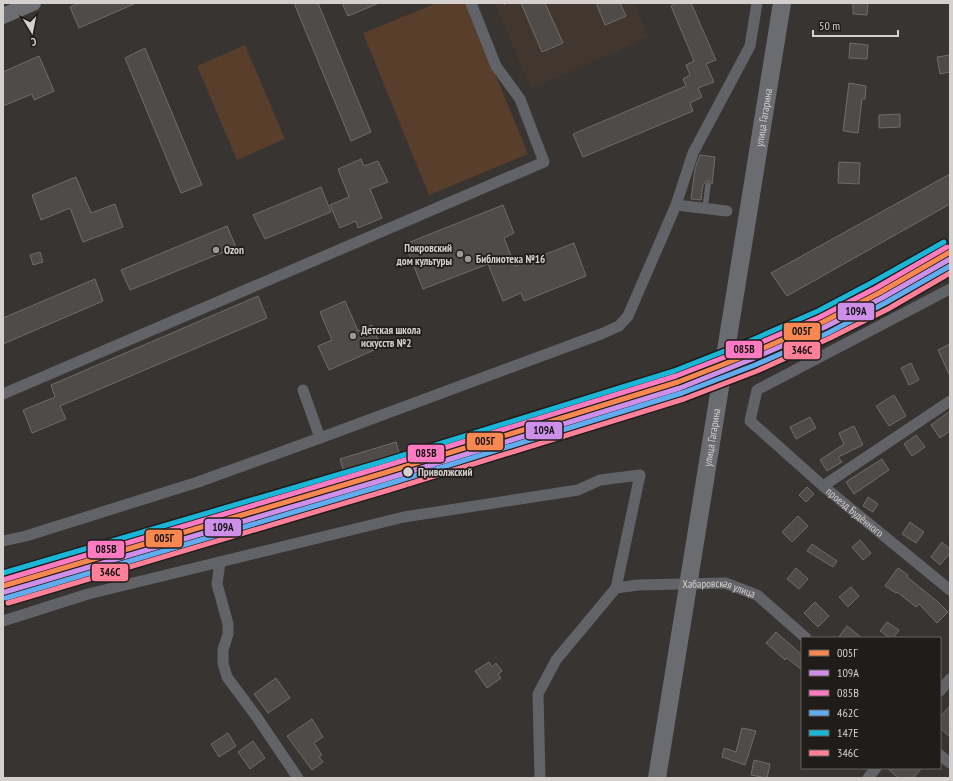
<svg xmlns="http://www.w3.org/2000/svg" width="953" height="781" font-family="'PT Sans Narrow',sans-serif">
<rect width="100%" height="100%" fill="#373431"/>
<path fill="#42372f" d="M 495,3 L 634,3 L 649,37 L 531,89 Z"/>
<path fill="#593e2b" d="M 437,3 L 466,3 L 528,154 L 429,195 L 363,33 Z
M 245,45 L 285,139 L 237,160 L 197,66 Z"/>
<path fill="#4f4b49" stroke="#6f6c69" d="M 79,3 L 136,3 L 79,28 L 70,7 Z
M 294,3 L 318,3 L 371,132 L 351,141 Z
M 342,3 L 379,3 L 348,16 Z
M 521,3 L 545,3 L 563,43 L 542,52 Z
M 596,3 L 620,3 L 626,16 L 605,25 Z
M 677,3 L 691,3 L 716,60 L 706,64 L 714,82 L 698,88 L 702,97 L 690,103 L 693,111 L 583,157 L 573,134 L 686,86 L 683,79 L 690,75 L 686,65 L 694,61 L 671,6 Z
M 853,3 L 868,3 L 867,15 L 853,14 Z
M 850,43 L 868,45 L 867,59 L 849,58 Z
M 145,48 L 202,185 L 181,193 L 125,58 Z
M 950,55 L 950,72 L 940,74 L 937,57 Z
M 39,56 L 54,91 L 34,100 L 32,94 L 3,106 L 3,72 Z
M 849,83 L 866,86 L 865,99 L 862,99 L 858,133 L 843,131 Z
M 900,114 L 900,127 L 879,128 L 879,115 Z
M 700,155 L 715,157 L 712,184 L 710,181 L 707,181 L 703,185 L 701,200 L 691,199 L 695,169 Z
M 361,159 L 364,166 L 378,161 L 388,182 L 370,189 L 382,218 L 358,228 L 356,221 L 340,228 L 330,205 L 349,197 L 338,169 Z
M 839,162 L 860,163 L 859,184 L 838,183 Z
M 950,174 L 950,204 L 787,296 L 771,273 Z
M 76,177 L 91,213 L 115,204 L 123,227 L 83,242 L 70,208 L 41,220 L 32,195 Z
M 321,187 L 331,212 L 265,239 L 253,215 Z
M 503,205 L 514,233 L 504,238 L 515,266 L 574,243 L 586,276 L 524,301 L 521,293 L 503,301 L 488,264 L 423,289 L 405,244 Z
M 227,226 L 236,247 L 130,290 L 121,270 Z
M 40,252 L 43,262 L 33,265 L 30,255 Z
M 95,279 L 103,301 L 3,344 L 3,318 Z
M 258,296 L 267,318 L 60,406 L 66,419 L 32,433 L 23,410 L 55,397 L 51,385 Z
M 345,301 L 358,331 L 372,325 L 381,347 L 329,370 L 318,346 L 332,340 L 320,312 Z
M 950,344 L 950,376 L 938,350 Z
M 911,363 L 919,380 L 909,385 L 901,368 Z
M 894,395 L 906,416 L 889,426 L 876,406 Z
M 950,411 L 950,431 L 940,438 L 931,425 Z
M 810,417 L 816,428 L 796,439 L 790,427 Z
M 854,426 L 863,445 L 838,457 L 842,462 L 827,471 L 820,460 L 844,444 L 839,433 Z
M 916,435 L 925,447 L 912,456 L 904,444 Z
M 396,442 L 399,453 L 343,470 L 340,459 Z
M 882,459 L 889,470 L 854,494 L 846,482 Z
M 807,487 L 814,494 L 806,502 L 799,495 Z
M 868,497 L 878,504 L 873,512 L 863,506 Z
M 798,516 L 808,526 L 792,542 L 782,532 Z
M 910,522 L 924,532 L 916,543 L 902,534 Z
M 860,540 L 871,553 L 863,560 L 852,547 Z
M 942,542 L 950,549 L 950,553 L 940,565 L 931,557 Z
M 812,544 L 837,561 L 833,567 L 807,551 Z
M 796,568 L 808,579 L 799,589 L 787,579 Z
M 898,568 L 908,575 L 907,577 L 938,602 L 948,612 L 937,623 L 919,604 L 916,607 L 897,592 L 896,593 L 885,586 Z
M 851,587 L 859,596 L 848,607 L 839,597 Z
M 815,602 L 829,616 L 818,627 L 804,613 Z
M 887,622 L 899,630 L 893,638 L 890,638 L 880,631 Z
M 847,626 L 862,638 L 838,638 Z
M 776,632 L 802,655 L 802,670 L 787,658 L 785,660 L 766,643 Z
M 489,662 L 492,667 L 496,663 L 502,671 L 498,674 L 501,678 L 487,688 L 475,671 Z
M 276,678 L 290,698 L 268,713 L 254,694 Z
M 950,706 L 950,737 L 940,728 L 940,717 Z
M 312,719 L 323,737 L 314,743 L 322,755 L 319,757 L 323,762 L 312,770 L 287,736 Z
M 742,728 L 756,731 L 745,765 L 722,757 L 724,748 L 736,752 Z
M 228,733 L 236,746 L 219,757 L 211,744 Z
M 253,741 L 265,758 L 250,769 L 238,752 Z
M 754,760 L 770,764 L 767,778 L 751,775 Z
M 887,768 L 922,768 L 913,778 L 898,778 Z"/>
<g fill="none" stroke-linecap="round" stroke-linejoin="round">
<path stroke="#666567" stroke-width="2" stroke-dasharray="2 2" stroke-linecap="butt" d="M 504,3 L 506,6"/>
<path stroke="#626369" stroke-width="5.5" d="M 705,208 L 708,185"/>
<g stroke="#626369" stroke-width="11">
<path d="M 676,205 L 727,211"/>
<path d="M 303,390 L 320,438 L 601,334 L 619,326 L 628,316 L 676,205 L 693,153 L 750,46 L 757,3"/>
<path d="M 3,394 L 544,162 L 520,99 L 496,66 L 471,3"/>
<path id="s1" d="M 950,401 L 823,486 L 950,590"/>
<path d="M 823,486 L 750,421 L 757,390 L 950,289"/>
<path d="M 3,541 L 26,536 L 198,482 L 320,438"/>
<path d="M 220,562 L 217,584 L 228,624 L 228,634 L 223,650 L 223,663 L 227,677 L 256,716 L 298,778"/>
<path id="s2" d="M 616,588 L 638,585 L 725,583 L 757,595 L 806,638"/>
<path d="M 3,621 L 88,594 L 404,517 L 578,490 L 600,480 L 640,475 L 616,588 L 556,660 L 538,694 L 540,778"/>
<path d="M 940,691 L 950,679"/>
<path d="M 940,755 L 950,763"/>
<path d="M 868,778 L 876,768"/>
</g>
<path stroke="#6d6d74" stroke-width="16" d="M 3,16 L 33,3"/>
<path stroke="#6b6b72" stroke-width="18" id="s3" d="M 657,778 L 782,3"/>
<g stroke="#1f1c19" stroke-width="8">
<path id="rail-1" d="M 3,586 L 384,473 L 678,382 L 750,354 L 823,322 L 879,293 L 950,252"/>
</g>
<g stroke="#1f1c19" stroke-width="8">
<path id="rail-2" d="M 5,592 L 386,479 L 680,388 L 752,359 L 825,327 L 882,298 L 950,259"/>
</g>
<g stroke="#1f1c19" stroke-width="8">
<path id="rail-3" d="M 3,580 L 382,467 L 676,376 L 748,348 L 820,317 L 876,288 L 947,247"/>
</g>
<g stroke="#1f1c19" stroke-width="8">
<path id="rail-4" d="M 6,598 L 388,484 L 682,393 L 755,365 L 828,333 L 885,303 L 950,266"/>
</g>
<g stroke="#1f1c19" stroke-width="8">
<path id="rail-5" d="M 3,573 L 381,462 L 674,371 L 745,343 L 818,311 L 873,282 L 944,242"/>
</g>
<g stroke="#1f1c19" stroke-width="8">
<path id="rail-6" d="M 8,603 L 389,490 L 684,399 L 757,371 L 830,338 L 888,309 L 950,273"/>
</g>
<use href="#rail-1" stroke="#f88751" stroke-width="5"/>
<use href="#rail-2" stroke="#ce8fe9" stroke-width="5"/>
<use href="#rail-3" stroke="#fe7ac1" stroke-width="5"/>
<use href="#rail-4" stroke="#60acee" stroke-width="5"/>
<use href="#rail-5" stroke="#1ab6d8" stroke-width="5"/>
<use href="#rail-6" stroke="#ff8098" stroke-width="5"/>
</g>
<g fill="#9e9996" stroke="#1f1c19" stroke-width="1.5">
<circle cx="216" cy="250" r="4"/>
<circle cx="460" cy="254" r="4"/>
<circle cx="468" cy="259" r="4"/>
<circle cx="353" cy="336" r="4"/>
</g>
<circle fill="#d5d0cd" stroke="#1f1c19" stroke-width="1.5" cx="408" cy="472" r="5.5"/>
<g text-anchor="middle" stroke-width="3.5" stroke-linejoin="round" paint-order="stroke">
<g font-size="11" fill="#d5d0cd" stroke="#1f1c19">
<text dy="4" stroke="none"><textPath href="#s3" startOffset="669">улица Гагарина</textPath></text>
<text dy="4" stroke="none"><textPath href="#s3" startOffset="345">улица Гагарина</textPath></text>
<text dy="4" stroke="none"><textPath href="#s1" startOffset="194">проезд Будённого</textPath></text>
<text dy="4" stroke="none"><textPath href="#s2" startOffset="104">Хабаровская улица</textPath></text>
</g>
<g font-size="11" font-weight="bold" fill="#d5d0cd" stroke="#1f1c19" text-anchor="start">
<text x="452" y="252" text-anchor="end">Покровский<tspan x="452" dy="13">дом культуры</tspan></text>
<text x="224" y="254">Ozon</text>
<text x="476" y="263">Библиотека №16</text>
<text x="361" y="334">Детская школа<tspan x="361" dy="13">искусств №2</tspan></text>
</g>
<g font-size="11" font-weight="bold" fill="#d5d0cd" stroke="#1f1c19" text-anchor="start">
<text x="418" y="476">Приволжский</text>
</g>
</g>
<g stroke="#1f1c19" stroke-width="1.5">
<rect x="837" y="302" width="38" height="19" rx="4" fill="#ce8fe9"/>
<rect x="783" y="322" width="38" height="19" rx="4" fill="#f88751"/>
<rect x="725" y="340" width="38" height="19" rx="4" fill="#fe7ac1"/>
<rect x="783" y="341" width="38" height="19" rx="4" fill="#ff8098"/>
<rect x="525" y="421" width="38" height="19" rx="4" fill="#ce8fe9"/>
<rect x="466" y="432" width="38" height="19" rx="4" fill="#f88751"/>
<rect x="407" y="444" width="38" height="19" rx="4" fill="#fe7ac1"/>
<rect x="204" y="518" width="38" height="19" rx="4" fill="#ce8fe9"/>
<rect x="145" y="529" width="38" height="19" rx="4" fill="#f88751"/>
<rect x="87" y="540" width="38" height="19" rx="4" fill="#fe7ac1"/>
<rect x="91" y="563" width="38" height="19" rx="4" fill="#ff8098"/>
</g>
<g font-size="11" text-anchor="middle" font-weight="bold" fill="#111">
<text x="856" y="315">109А</text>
<text x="802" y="335">005Г</text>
<text x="744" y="353">085В</text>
<text x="802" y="354">346С</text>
<text x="544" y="434">109А</text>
<text x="485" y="445">005Г</text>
<text x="426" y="457">085В</text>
<text x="223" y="531">109А</text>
<text x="164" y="542">005Г</text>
<text x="106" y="553">085В</text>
<text x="110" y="576">346С</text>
</g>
<rect width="953" height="781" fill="none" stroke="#d5d0cd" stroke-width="8"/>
<rect x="801" y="637" width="140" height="132" fill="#1f1c19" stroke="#686461"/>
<rect x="809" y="650" width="20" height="6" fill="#f88751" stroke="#686461"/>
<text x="837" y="657" font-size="12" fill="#d5d0cd">005Г</text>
<rect x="809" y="670" width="20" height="6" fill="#ce8fe9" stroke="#686461"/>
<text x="837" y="677" font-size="12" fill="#d5d0cd">109А</text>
<rect x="809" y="690" width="20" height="6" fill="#fe7ac1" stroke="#686461"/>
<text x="837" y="697" font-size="12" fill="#d5d0cd">085В</text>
<rect x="809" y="710" width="20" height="6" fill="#60acee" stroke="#686461"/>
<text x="837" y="717" font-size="12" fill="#d5d0cd">462С</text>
<rect x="809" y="730" width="20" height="6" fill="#1ab6d8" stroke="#686461"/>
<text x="837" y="737" font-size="12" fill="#d5d0cd">147Е</text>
<rect x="809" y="750" width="20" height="6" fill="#ff8098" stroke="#686461"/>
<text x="837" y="757" font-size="12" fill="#d5d0cd">346С</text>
<g transform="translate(32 32) rotate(170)" stroke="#1f1c19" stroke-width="3" paint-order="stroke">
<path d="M0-3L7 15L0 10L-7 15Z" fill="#d5d0cd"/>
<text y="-6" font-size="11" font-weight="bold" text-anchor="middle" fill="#d5d0cd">С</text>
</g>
<path d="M813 30v6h85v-6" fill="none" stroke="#d5d0cd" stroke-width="2"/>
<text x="819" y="30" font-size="12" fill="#d5d0cd" stroke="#1f1c19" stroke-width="3" paint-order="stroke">50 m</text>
</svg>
